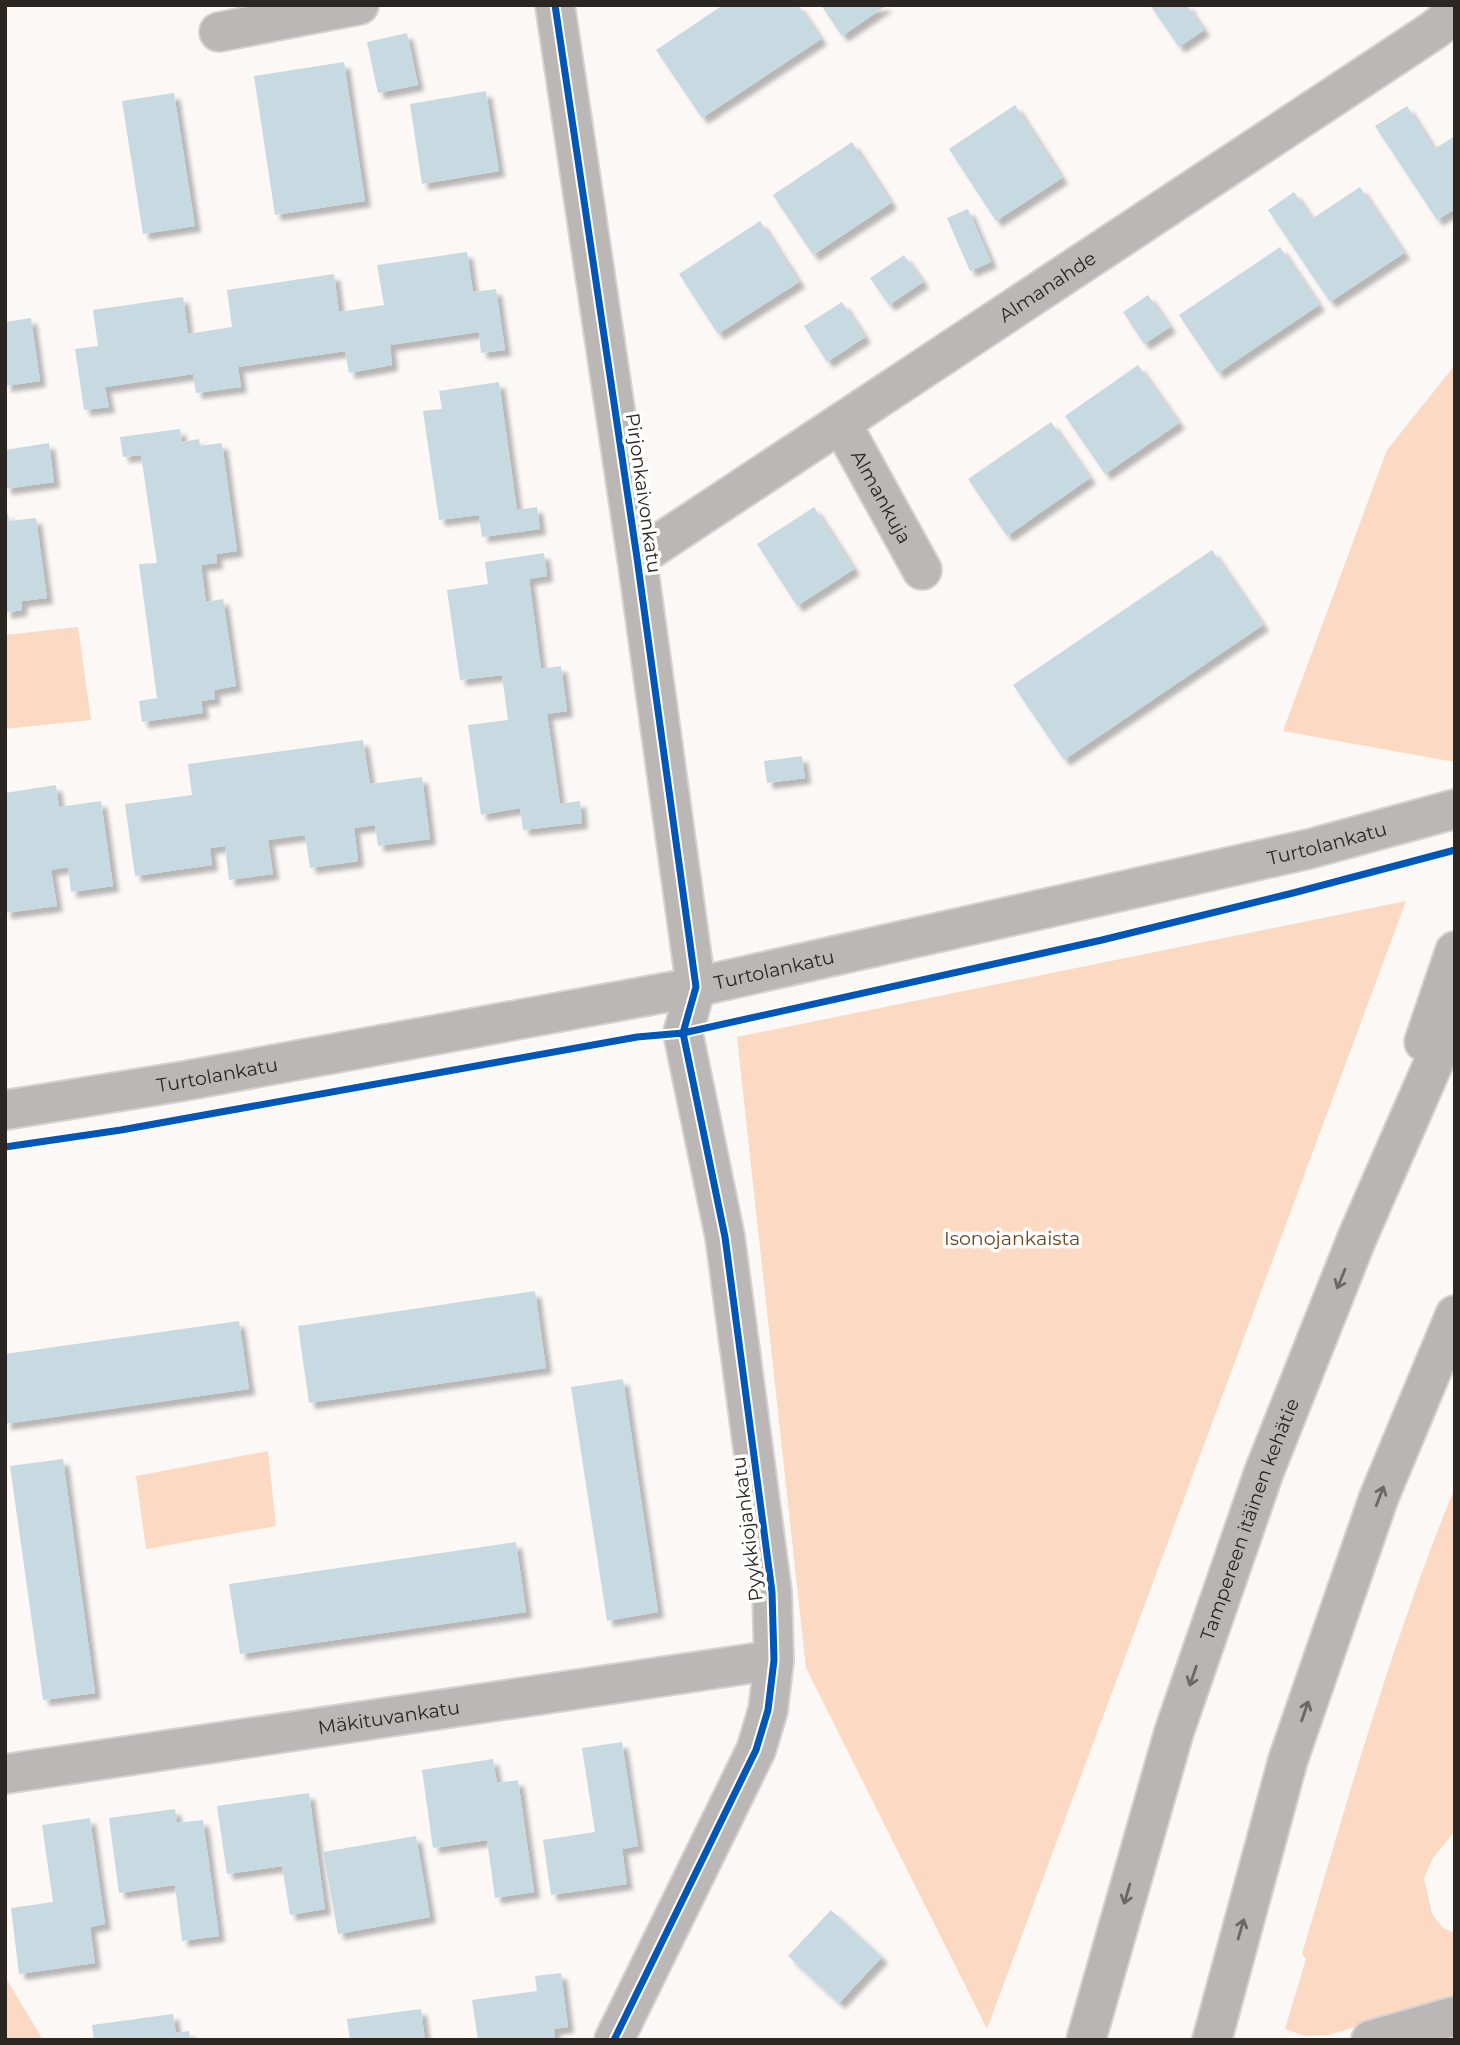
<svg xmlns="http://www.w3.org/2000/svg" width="1460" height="2045" font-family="Montserrat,sans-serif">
<defs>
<filter id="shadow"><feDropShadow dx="6" dy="6" stdDeviation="2" flood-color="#0004"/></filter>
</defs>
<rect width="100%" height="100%" fill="#fbf8f6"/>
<path fill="#fbd9c2" d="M 1455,365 L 1455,762 L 1283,731 L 1387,450 Z
M 78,627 L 91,720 L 5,729 L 5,635 Z
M 1406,901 L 987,2029 L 806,1668 L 737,1037 Z
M 268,1451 L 276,1526 L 146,1549 L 136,1476 Z
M 1455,1487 L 1455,1831 L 1433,1858 L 1424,1878 L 1432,1914 L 1443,1928 L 1455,1933 L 1455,1998 L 1328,2035 L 1305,2036 L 1285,2029 L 1306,1959 L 1302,1954 C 1348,1797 1393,1639 1455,1487 Z
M 5,1971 L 7,1980 L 43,2040 L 5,2040 Z"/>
<path fill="#c7d9e1" filter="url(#shadow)" d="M 723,5 L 798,5 L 821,39 L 702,118 L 656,50 Z
M 821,5 L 887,5 L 842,36 Z
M 1150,5 L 1191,5 L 1188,7 L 1204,30 L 1179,47 Z
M 407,33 L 418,85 L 378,93 L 367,42 Z
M 344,62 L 365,201 L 275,215 L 254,76 Z
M 486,91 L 499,171 L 422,184 L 410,104 Z
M 174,93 L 195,226 L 143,234 L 122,101 Z
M 1015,105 L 1062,178 L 996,221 L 949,149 Z
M 1407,106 L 1434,149 L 1455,136 L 1455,209 L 1437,220 L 1375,126 Z
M 852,142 L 891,203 L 813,255 L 773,195 Z
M 1360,187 L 1404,253 L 1330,302 L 1268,210 L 1294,192 L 1312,219 Z
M 968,209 L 991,262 L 970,271 L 947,218 Z
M 760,221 L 799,282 L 718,334 L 679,274 Z
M 1280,247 L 1319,305 L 1218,373 L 1179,315 Z
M 467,252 L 473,292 L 496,289 L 505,350 L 481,353 L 479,332 L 390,345 L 392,365 L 349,373 L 345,351 L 238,367 L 241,387 L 196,393 L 193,374 L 105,387 L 109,407 L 84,410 L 75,349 L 98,346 L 93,310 L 183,297 L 188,334 L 232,327 L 227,290 L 334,274 L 339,312 L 384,305 L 377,265 Z
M 904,255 L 923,282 L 889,305 L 870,278 Z
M 1148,295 L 1170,327 L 1144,344 L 1123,312 Z
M 842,302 L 865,337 L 827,362 L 804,326 Z
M 31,318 L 40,381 L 5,386 L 5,322 Z
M 1138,365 L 1179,423 L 1105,474 L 1065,416 Z
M 499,382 L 517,510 L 537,507 L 540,529 L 482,537 L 479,515 L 439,520 L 423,411 L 442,409 L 439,391 Z
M 1051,422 L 1090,478 L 1007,536 L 968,479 Z
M 180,429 L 182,442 L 199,439 L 200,446 L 222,443 L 237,551 L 216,554 L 217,563 L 201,565 L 206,602 L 223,599 L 236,686 L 214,690 L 215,699 L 201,701 L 203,713 L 142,722 L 139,701 L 157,698 L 139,564 L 157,563 L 141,455 L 123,457 L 120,437 Z
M 49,443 L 54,482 L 5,489 L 5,450 Z
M 814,507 L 854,569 L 797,606 L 757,544 Z
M 5,513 L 8,513 L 9,521 L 36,518 L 47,598 L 22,601 L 21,610 L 5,613 Z
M 1212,550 L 1263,625 L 1064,760 L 1013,685 Z
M 544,553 L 547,576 L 529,579 L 541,669 L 561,666 L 567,711 L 547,714 L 560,804 L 580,801 L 582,823 L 523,830 L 520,808 L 481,815 L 468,725 L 508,720 L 502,675 L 460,680 L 447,590 L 488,584 L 485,562 Z
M 363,740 L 370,784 L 422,777 L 430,839 L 378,846 L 375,825 L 354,828 L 358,861 L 310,868 L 305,835 L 268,840 L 273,874 L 229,880 L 225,846 L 210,848 L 212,865 L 135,876 L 125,804 L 192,795 L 188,764 Z
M 802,756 L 805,778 L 767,783 L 764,761 Z
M 56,785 L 59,807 L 101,801 L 113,886 L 71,892 L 68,867 L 51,870 L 57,906 L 5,913 L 5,793 Z
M 535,1291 L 546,1368 L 309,1403 L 298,1326 Z
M 239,1321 L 249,1389 L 5,1424 L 5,1354 Z
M 623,1379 L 658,1612 L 607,1621 L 571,1387 Z
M 63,1459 L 95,1693 L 43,1700 L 10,1466 Z
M 516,1542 L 526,1612 L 240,1654 L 229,1584 Z
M 622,1742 L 638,1846 L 622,1849 L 627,1884 L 551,1895 L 543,1840 L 595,1832 L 582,1748 Z
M 493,1759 L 497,1783 L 518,1780 L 534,1892 L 495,1898 L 487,1840 L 433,1848 L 422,1770 Z
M 309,1793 L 325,1909 L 290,1915 L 282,1866 L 227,1874 L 217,1806 Z
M 175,1809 L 177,1823 L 203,1820 L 219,1936 L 182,1941 L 175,1885 L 119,1893 L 109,1818 Z
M 90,1818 L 105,1924 L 90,1927 L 95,1963 L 19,1974 L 11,1908 L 53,1902 L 42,1825 Z
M 416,1836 L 430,1917 L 338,1934 L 323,1852 Z
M 831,1910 L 882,1957 L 839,2003 L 788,1956 Z
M 561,1973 L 568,2027 L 554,2029 L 555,2040 L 478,2040 L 472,2000 L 537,1991 L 535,1976 Z
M 421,2009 L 425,2040 L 350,2040 L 347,2019 Z
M 173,2014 L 176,2033 L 189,2031 L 190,2040 L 94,2040 L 92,2025 Z"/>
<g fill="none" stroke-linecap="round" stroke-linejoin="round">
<g stroke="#d5d2d1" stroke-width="42">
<g id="street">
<path d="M 219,32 L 359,5"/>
<path id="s1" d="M 841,423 L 922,570"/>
<path id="s2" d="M 637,558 L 1434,30 L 1455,13"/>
<path id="s3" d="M 5,1774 L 774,1660"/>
<path d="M 614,2040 L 756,1750 L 768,1710 L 774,1660 L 772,1592 L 725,1237 L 683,1033 L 696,987"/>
<path d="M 1371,2040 L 1455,2016"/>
</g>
</g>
<g stroke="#d5d2d1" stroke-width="42">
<g id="secondary">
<path d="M 555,5 L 637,558 L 696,987"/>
<path id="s4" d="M 5,1110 L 184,1081 L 696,987 L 1309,849 L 1455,809"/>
</g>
</g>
<g stroke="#d5d2d1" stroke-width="42">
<g id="highway">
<path d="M 1424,1042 L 1455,951"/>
<path id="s5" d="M 1086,2040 L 1174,1732 L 1264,1472 L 1357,1238 L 1455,1014"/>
<path d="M 1212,2040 L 1288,1760 L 1379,1497 L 1455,1315"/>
</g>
</g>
<use href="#street" stroke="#bab7b6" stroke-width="38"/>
<use href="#secondary" stroke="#bab7b5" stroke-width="38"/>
<use href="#highway" stroke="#b8b6b4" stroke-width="38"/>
<g stroke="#fff" stroke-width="11">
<path id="cycleway" d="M 555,5 L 637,558 L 696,987 L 683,1033 L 725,1237 L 772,1592 L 774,1660 L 768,1710 L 756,1750 L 614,2040
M 5,1147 L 121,1130 L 637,1037 L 683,1033 L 1102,940 L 1293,893 L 1455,850"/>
</g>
<use href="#cycleway" stroke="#0057b8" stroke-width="7"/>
</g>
<defs><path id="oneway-shaft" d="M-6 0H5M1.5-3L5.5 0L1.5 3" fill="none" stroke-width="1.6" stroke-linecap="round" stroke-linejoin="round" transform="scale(1.75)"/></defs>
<g stroke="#6a6764">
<use href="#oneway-shaft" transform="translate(1341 1279) rotate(112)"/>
<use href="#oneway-shaft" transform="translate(1380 1496) rotate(-69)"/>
<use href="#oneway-shaft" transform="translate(1193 1676) rotate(109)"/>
<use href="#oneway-shaft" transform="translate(1305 1711) rotate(-71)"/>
<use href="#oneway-shaft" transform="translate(1127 1894) rotate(106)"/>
<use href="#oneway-shaft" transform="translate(1241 1929) rotate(-74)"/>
</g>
<g text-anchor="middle" stroke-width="7" stroke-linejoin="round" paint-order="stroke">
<g font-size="19" fill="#2b2622" stroke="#fff">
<text dy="7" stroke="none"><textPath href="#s2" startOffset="492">Almanahde</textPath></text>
<text transform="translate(644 493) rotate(82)" y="7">Pirjonkaivonkatu</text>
<text dy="7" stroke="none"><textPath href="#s1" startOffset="84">Almankuja</textPath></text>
<text dy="7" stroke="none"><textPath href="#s4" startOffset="1349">Turtolankatu</textPath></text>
<text dy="7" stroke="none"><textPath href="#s4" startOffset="782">Turtolankatu</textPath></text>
<text dy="7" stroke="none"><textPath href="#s4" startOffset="215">Turtolankatu</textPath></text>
<text dy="7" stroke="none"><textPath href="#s5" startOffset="546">Tampereen itäinen kehätie</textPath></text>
<text transform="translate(747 1529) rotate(-97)" y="7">Pyykkiojankatu</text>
<text dy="7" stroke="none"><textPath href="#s3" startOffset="388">Mäkituvankatu</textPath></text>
</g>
<g font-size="19" fill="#72421b" stroke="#fff">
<text x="1012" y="1245">Isonojankaista</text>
</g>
</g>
<rect width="1460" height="2045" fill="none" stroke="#2b2622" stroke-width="14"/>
</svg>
